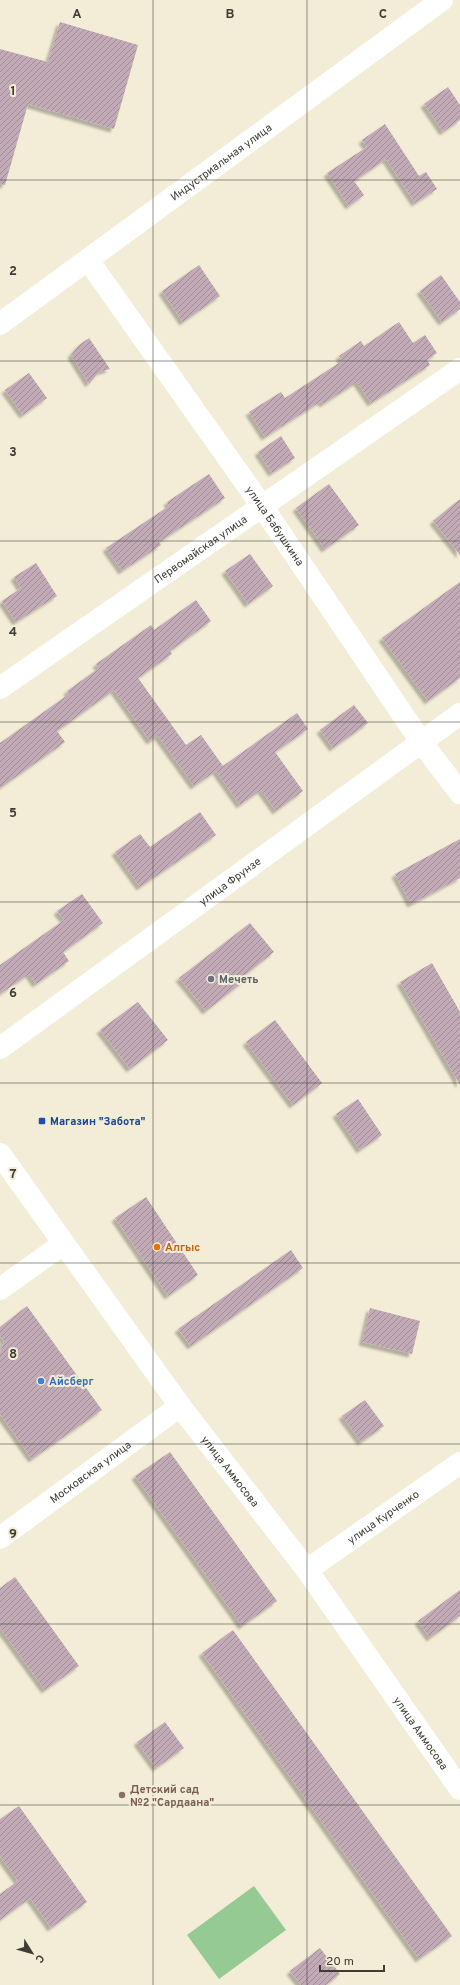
<svg xmlns="http://www.w3.org/2000/svg" width="460" height="1985" font-family="Overpass,sans-serif">
<defs>
<pattern id="building-hatch" width="6" height="6" patternUnits="userSpaceOnUse"><rect width="6" height="6" fill="#c2abb6"/><path d="M-1 1l2-2M0 6l6-6M5 7l2-2" fill="none" stroke="#9f8c95"/></pattern>
<filter id="shadow"><feDropShadow dx="-3.5" dy="3.5" stdDeviation="1" flood-color="#0004"/></filter>
</defs>
<rect width="100%" height="100%" fill="#f3edd7"/>
<path fill="#95ca94" d="M 254,1886 L 286,1930 L 219,1979 L 187,1935 Z"/>
<path fill="url(#building-hatch)" filter="url(#shadow)" d="M 60,22 L 138,45 L 114,129 L 28,104 L 5,185 L 0,184 L 0,49 L 48,62 Z
M 448,87 L 460,105 L 460,120 L 443,132 L 424,104 Z
M 385,124 L 419,176 L 426,172 L 437,189 L 415,203 L 386,159 L 354,181 L 364,195 L 349,206 L 327,173 L 367,147 L 362,140 Z
M 199,265 L 220,296 L 183,322 L 162,291 Z
M 441,275 L 460,302 L 460,309 L 442,322 L 420,291 Z
M 399,322 L 413,343 L 425,335 L 437,353 L 427,360 L 430,365 L 371,403 L 357,382 L 323,404 L 321,401 L 265,437 L 249,412 L 281,392 L 285,398 L 342,361 L 339,356 L 361,341 L 364,346 Z
M 89,338 L 110,369 L 99,372 L 89,384 L 71,355 L 79,345 Z
M 29,373 L 47,398 L 23,415 L 5,390 Z
M 281,436 L 295,458 L 272,473 L 258,452 Z
M 209,474 L 225,498 L 159,542 L 161,545 L 122,571 L 106,548 L 169,506 L 167,502 Z
M 329,484 L 359,525 L 325,549 L 296,508 Z
M 460,499 L 460,555 L 433,521 Z
M 250,554 L 273,586 L 248,604 L 225,571 Z
M 36,563 L 57,596 L 16,622 L 2,601 L 21,588 L 14,577 Z
M 460,582 L 460,678 L 428,701 L 382,638 Z
M 196,600 L 211,621 L 170,651 L 172,654 L 138,678 L 186,745 L 201,735 L 223,766 L 297,713 L 308,729 L 275,752 L 303,791 L 276,811 L 261,790 L 240,805 L 216,771 L 194,786 L 158,736 L 150,741 L 114,690 L 57,731 L 65,742 L 0,788 L 0,743 L 69,694 L 67,691 L 99,668 L 96,664 L 151,625 L 154,630 Z
M 354,705 L 368,723 L 333,748 L 320,730 Z
M 200,812 L 216,835 L 140,887 L 115,852 L 140,834 L 150,847 Z
M 460,839 L 460,878 L 411,904 L 395,874 Z
M 82,894 L 103,923 L 63,952 L 69,961 L 36,984 L 29,974 L 0,994 L 0,965 L 64,920 L 57,911 Z
M 250,923 L 274,952 L 241,978 L 244,981 L 206,1011 L 179,978 Z
M 432,963 L 460,1012 L 460,1085 L 400,982 Z
M 138,1002 L 168,1040 L 130,1069 L 100,1030 Z
M 275,1020 L 322,1083 L 293,1105 L 246,1042 Z
M 358,1099 L 382,1135 L 360,1150 L 336,1114 Z
M 146,1197 L 198,1275 L 168,1296 L 115,1218 Z
M 291,1250 L 303,1268 L 191,1346 L 178,1329 Z
M 27,1306 L 102,1410 L 32,1459 L 0,1414 L 0,1353 L 4,1341 L 0,1336 L 0,1327 Z
M 370,1308 L 420,1321 L 412,1354 L 362,1342 Z
M 365,1400 L 384,1426 L 361,1442 L 342,1416 Z
M 170,1452 L 277,1601 L 242,1626 L 135,1476 Z
M 15,1577 L 79,1666 L 45,1690 L 0,1628 L 0,1588 Z
M 460,1590 L 460,1616 L 430,1638 L 418,1621 Z
M 233,1630 L 452,1936 L 419,1959 L 202,1653 Z
M 165,1722 L 184,1748 L 156,1768 L 137,1742 Z
M 19,1806 L 87,1902 L 51,1928 L 30,1898 L 0,1920 L 0,1894 L 18,1881 L 0,1856 L 0,1819 Z
M 320,1948 L 340,1974 L 326,1985 L 301,1985 L 290,1971 Z"/>
<g fill="none" stroke-linecap="round" stroke-linejoin="round">
<g stroke="#fff" stroke-width="22">
<path id="s1" d="M 88,260 L 262,506 L 422,743 L 460,793"/>
<path id="s2" d="M 0,688 L 460,369"/>
<path id="s3" d="M 0,1048 L 460,714"/>
<path d="M 0,1289 L 63,1244"/>
<path id="s4" d="M 0,1538 L 180,1406"/>
<path id="s5" d="M 307,1570 L 460,1463"/>
</g>
<g stroke="#fff" stroke-width="22">
<path id="s6" d="M 0,324 L 442,0"/>
<path id="s7" d="M 0,1154 L 180,1406 L 307,1570 L 460,1789"/>
</g>
</g>
<path fill="none" stroke="#3e3c33" stroke-width="1" stroke-opacity="0.55" d="M 153,0 L 153,1985M 307,0 L 307,1985M 0,180 L 460,180M 0,361 L 460,361M 0,541 L 460,541M 0,722 L 460,722M 0,902 L 460,902M 0,1083 L 460,1083M 0,1263 L 460,1263M 0,1444 L 460,1444M 0,1624 L 460,1624M 0,1805 L 460,1805"/>
<circle fill="#6b7280" stroke="#f3edd7" stroke-width="1.5" cx="211" cy="979" r="4"/>
<rect fill="#1a4fb4" stroke="#f3edd7" stroke-width="1.5" x="38" y="1117" width="8" height="8" rx="2"/>
<circle fill="#e8710a" stroke="#f3edd7" stroke-width="1.5" cx="157" cy="1247" r="4"/>
<circle fill="#3f7fe0" stroke="#f3edd7" stroke-width="1.5" cx="41" cy="1381" r="4"/>
<circle fill="#8d6e63" stroke="#f3edd7" stroke-width="1.5" cx="122" cy="1795" r="4"/>
<g text-anchor="middle" stroke-width="4" stroke-linejoin="round" paint-order="stroke">
<g font-size="11" fill="#3e3c33" stroke="#f3edd7">
<text dy="4" stroke="none"><textPath href="#s6" startOffset="274">Индустриальная улица</textPath></text>
<text dy="4" stroke="none"><textPath href="#s1" startOffset="325">улица Бабушкина</textPath></text>
<text dy="4" stroke="none"><textPath href="#s2" startOffset="244">Первомайская улица</textPath></text>
<text dy="4" stroke="none"><textPath href="#s3" startOffset="284">улица Фрунзе</textPath></text>
<text dy="4" stroke="none"><textPath href="#s7" startOffset="392">улица Аммосова</textPath></text>
<text dy="4" stroke="none"><textPath href="#s4" startOffset="112">Московская улица</textPath></text>
<text dy="4" stroke="none"><textPath href="#s5" startOffset="93">улица Курченко</textPath></text>
<text dy="4" stroke="none"><textPath href="#s7" startOffset="716">улица Аммосова</textPath></text>
</g>
<g font-size="11" font-weight="bold" fill="#5b616d" stroke="#f3edd7" text-anchor="start">
<text x="219" y="983">Мечеть</text>
</g>
<g font-size="11" font-weight="bold" fill="#164399" stroke="#f3edd7" text-anchor="start">
<text x="50" y="1125">Магазин "Забота"</text>
</g>
<g font-size="11" font-weight="bold" fill="#c56008" stroke="#f3edd7" text-anchor="start">
<text x="165" y="1251">Алгыс</text>
</g>
<g font-size="11" font-weight="bold" fill="#366cbe" stroke="#f3edd7" text-anchor="start">
<text x="49" y="1385">Айсберг</text>
</g>
<g font-size="11" font-weight="bold" fill="#785e54" stroke="#f3edd7" text-anchor="start">
<text x="130" y="1793">Детский сад<tspan x="130" dy="13">№2 "Сардаана"</tspan></text>
</g>
</g>
<g font-size="13" text-anchor="middle" font-weight="bold" fill="#3e3c33" stroke="#f3edd7" stroke-width="4" stroke-linejoin="round" paint-order="stroke">
<text x="77" y="18">A</text>
<text x="230" y="18">B</text>
<text x="383" y="18">C</text>
<text x="13" y="95">1</text>
<text x="13" y="275">2</text>
<text x="13" y="456">3</text>
<text x="13" y="636">4</text>
<text x="13" y="817">5</text>
<text x="13" y="997">6</text>
<text x="13" y="1178">7</text>
<text x="13" y="1358">8</text>
<text x="13" y="1538">9</text>
</g>
<g transform="translate(32 1953) rotate(127)" stroke="#f3edd7" stroke-width="3" paint-order="stroke">
<path d="M0-3L7 15L0 10L-7 15Z" fill="#3e3c33"/>
<text y="-6" font-size="11" font-weight="bold" text-anchor="middle" fill="#3e3c33">С</text>
</g>
<path d="M320 1965v6h64v-6" fill="none" stroke="#3e3c33" stroke-width="2"/>
<text x="326" y="1965" font-size="12" fill="#3e3c33" stroke="#f3edd7" stroke-width="3" paint-order="stroke">20 m</text>
</svg>
